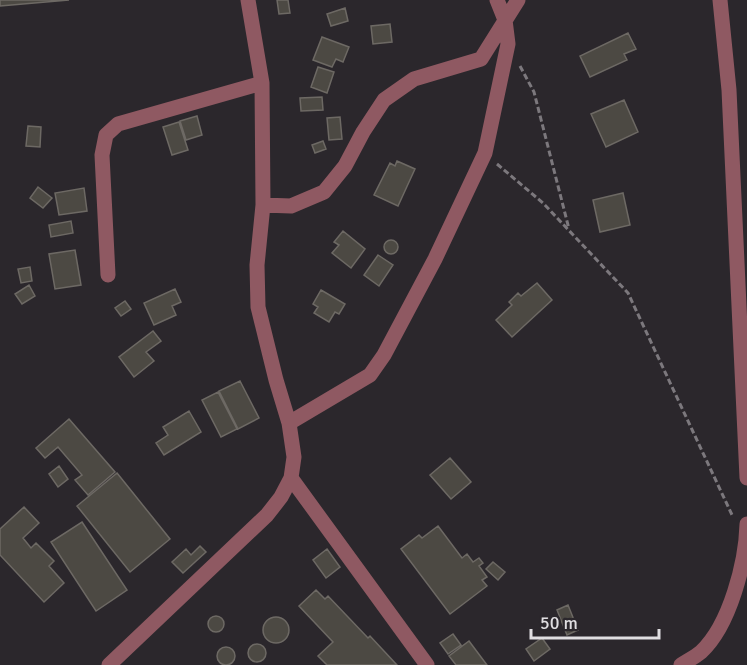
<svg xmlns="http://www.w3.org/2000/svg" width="747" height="665" font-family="Signika,sans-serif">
<rect width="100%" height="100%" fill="#2b272c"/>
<path fill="#4c4943" stroke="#6d6964" stroke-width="1.5" d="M 0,0 L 69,0 L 0,6 Z
M 277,0 L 288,0 L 290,13 L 279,14 Z
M 345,8 L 348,21 L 331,26 L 327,14 Z
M 390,24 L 392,42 L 373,44 L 371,26 Z
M 628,33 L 636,49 L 624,54 L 627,60 L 590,77 L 580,56 Z
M 322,37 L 349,47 L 343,62 L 336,59 L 332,67 L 313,60 Z
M 318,67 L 334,72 L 327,93 L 311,87 Z
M 322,97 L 323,110 L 301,111 L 300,98 Z
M 624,100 L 638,132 L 606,147 L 591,114 Z
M 197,116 L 202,135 L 186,140 L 180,121 Z
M 340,117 L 342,139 L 329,140 L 327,118 Z
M 179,122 L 188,150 L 172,155 L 163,127 Z
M 28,126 L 41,127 L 40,147 L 26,146 Z
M 323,141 L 326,149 L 315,153 L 312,145 Z
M 397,161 L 415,169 L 398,206 L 374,195 L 390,163 L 395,166 Z
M 38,187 L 52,198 L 43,208 L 30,198 Z
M 84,188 L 87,211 L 59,215 L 55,193 Z
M 623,193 L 630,225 L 600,232 L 593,200 Z
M 71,221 L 73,233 L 51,237 L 49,225 Z
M 343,231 L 365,249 L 351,268 L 332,253 L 339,245 L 334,242 Z
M384 247a7 7 0 1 1 14 0a7 7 0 1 1-14 0Z
M 75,250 L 81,285 L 55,289 L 49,254 Z
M 378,255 L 393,265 L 379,286 L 364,275 Z
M 30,267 L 32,281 L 21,283 L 18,269 Z
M 537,283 L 552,300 L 512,337 L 496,320 L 512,305 L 509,302 L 518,293 L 521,296 Z
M 29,285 L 35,296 L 22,304 L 15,294 Z
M 175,289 L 181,302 L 172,306 L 176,315 L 154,325 L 144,303 Z
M 321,290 L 345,304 L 339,314 L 335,312 L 329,322 L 314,313 L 318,307 L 313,304 Z
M 125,301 L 131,309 L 121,316 L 115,308 Z
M 153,331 L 161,341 L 146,352 L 154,361 L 134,377 L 119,357 Z
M 240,381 L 259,418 L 238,429 L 219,391 Z
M 218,392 L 237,429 L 221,437 L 202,400 Z
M 189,411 L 201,432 L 164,455 L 156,443 L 168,435 L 163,427 Z
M 69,419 L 115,472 L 88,495 L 75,480 L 82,475 L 58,447 L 45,458 L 36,448 Z
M 450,458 L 471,482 L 451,499 L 430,475 Z
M 59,466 L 68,479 L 58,487 L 49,474 Z
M 117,473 L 170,539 L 130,572 L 77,506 Z
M 24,507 L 39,523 L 23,538 L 31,548 L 36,543 L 54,561 L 49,566 L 64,583 L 44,602 L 0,555 L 0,529 Z
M 82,522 L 127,590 L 96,611 L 51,542 Z
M 438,526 L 462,558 L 467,554 L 473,562 L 479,558 L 483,563 L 479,566 L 487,577 L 482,580 L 487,586 L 450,614 L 401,549 L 419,535 L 422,538 Z
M 200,546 L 206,552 L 183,573 L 172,562 L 186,549 L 191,555 Z
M 327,549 L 340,567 L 326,578 L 313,560 Z
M 493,562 L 505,572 L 498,580 L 486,569 Z
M 316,590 L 325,599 L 328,596 L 368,638 L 370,636 L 397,665 L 327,665 L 318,656 L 333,642 L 299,606 Z
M 568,605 L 578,630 L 567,635 L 557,610 Z
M208 624a8 8 0 1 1 16 0a8 8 0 1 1-16 0Z
M263 630a13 13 0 1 1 26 0a13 13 0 1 1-26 0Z
M 453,634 L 461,645 L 448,654 L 440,643 Z
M 542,638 L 550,649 L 534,661 L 526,649 Z
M 469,641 L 487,665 L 456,665 L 449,656 Z
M248 653a9 9 0 1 1 18 0a9 9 0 1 1-18 0Z
M217 656a9 9 0 1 1 18 0a9 9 0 1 1-18 0Z"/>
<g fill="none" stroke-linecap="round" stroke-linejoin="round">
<path stroke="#7c787d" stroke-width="3" stroke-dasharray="6 3" stroke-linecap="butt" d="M 520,66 L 534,92 L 569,229
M 497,164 L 543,203 L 628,293 L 733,517"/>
<path stroke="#8f5962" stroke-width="15" d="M 720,0 L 729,90 L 747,478
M 263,205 L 291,206 L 324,192 L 345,166 L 363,132 L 384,100 L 414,79 L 481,59 L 518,0
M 108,275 L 102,155 L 106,135 L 118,124 L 262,83
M 289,423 L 370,375 L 384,355 L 435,259 L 485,153 L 508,44 L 505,20 L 497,0
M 291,478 L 427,665
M 109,665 L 267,515 L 281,497 L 291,478 L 294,457 L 289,423 L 276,380 L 258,307 L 257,265 L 263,205 L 262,83 L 248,0
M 681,665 C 687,661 695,657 701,652 C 730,625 746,562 747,524"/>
</g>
<path d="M531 629v9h128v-9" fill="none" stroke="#e0dee1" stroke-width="3"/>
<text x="540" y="629" font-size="18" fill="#e0dee1" stroke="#2b272c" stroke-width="4.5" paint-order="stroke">50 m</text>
</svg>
